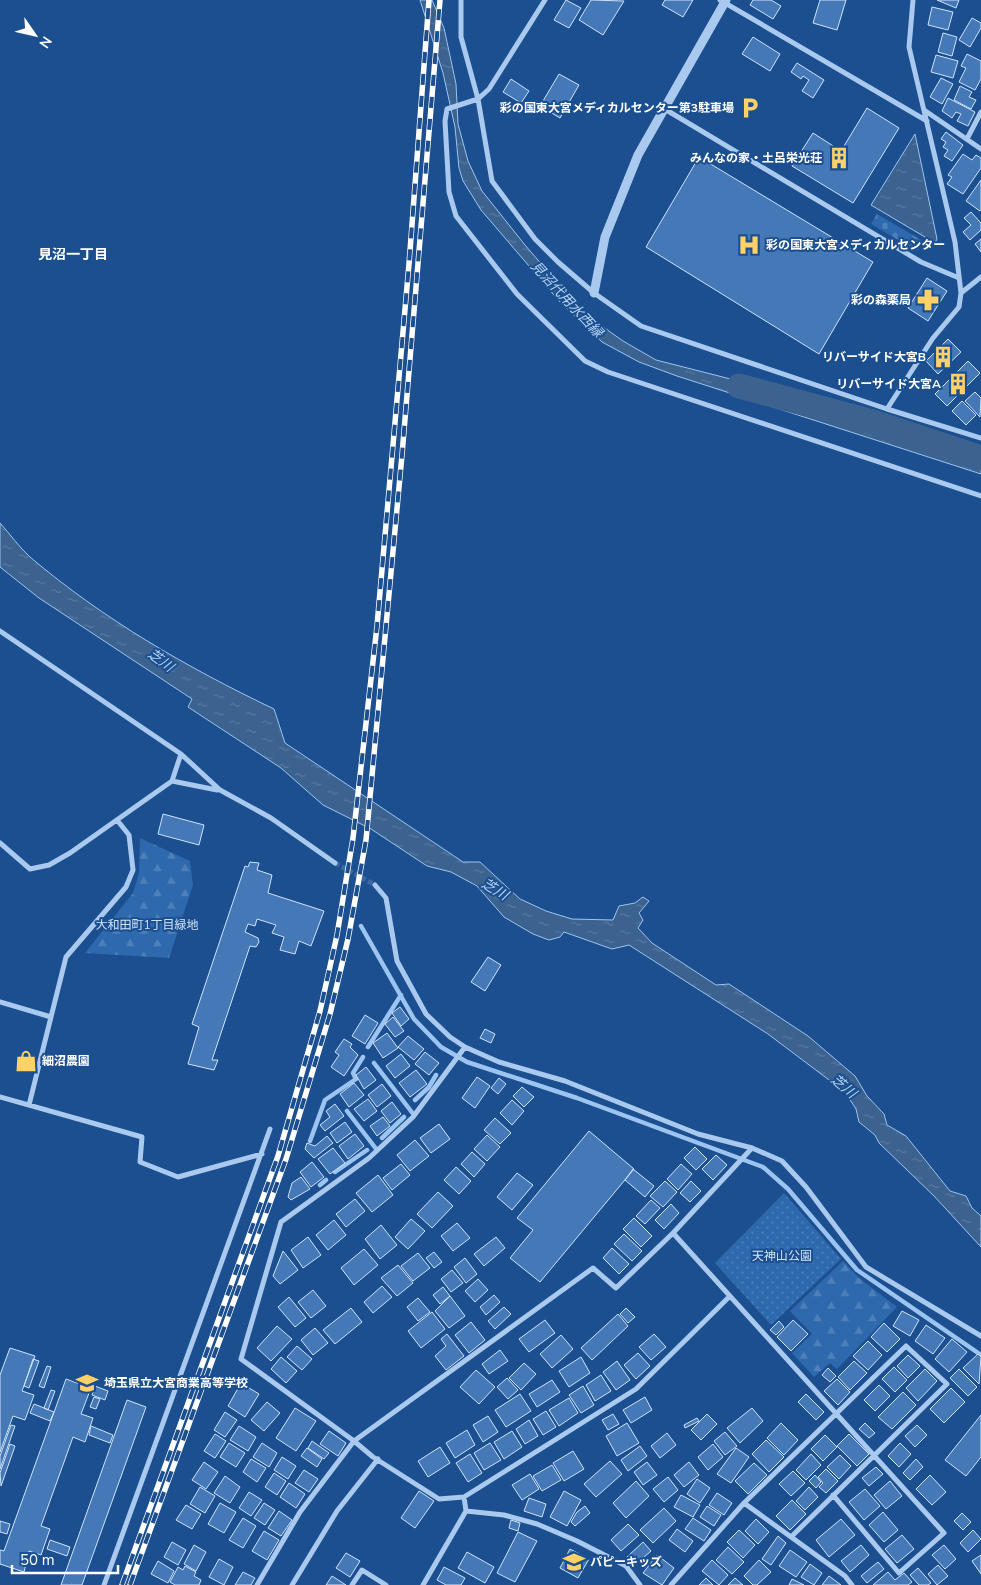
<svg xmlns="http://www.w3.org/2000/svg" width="981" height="1585" font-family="'Nunito Sans','Noto Sans JP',sans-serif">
<defs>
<pattern id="forest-firs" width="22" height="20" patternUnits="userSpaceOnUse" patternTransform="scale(1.25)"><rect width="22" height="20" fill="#2e69ad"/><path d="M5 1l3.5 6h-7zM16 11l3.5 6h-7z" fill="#4d80b9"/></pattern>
<pattern id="cemetery-stones" width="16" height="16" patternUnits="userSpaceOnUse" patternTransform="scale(1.25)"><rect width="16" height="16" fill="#2e69ad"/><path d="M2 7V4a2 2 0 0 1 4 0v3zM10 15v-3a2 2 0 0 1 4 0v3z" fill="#4d80b9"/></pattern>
<pattern id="park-dots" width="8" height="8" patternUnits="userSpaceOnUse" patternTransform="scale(1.25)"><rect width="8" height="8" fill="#2e69ad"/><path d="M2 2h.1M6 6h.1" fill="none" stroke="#4d80b9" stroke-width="1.8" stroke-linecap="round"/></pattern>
<pattern id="water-ripples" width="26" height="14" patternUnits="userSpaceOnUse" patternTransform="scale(1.25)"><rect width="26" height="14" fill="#3c6290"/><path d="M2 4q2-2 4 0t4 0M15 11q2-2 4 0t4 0" fill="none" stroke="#597aa1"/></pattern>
</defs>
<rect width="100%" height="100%" fill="#1b4f8f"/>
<path fill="url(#forest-firs)" d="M 140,838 L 190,861 L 193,885 L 169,958 L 85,953 L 133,893 L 139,873 Z
M 843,1261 L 859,1278 L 897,1307 L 837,1369 L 830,1363 L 814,1377 L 792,1353 L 812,1334 L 790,1311 Z"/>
<path fill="url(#cemetery-stones)" d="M 877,214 L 923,241 L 917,251 L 871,224 Z"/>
<path fill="url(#park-dots)" d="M 784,1193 L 841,1259 L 771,1325 L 715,1263 Z"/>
<path fill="url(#water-ripples)" stroke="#9cc4f0" d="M 420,0 L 432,0 L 444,28 L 456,84 L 458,124 L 468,161 L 482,191 L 525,245 L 567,294 L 592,319 L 623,341 L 656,360 L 758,386 L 773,396 L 783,397 L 786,402 L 872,426 L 872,429 L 885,431 L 981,462 L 981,474 L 677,376 L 639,362 L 602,342 L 559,301 L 481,210 L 463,181 L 459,168 L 455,127 L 443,73 Z
M 915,134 L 937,239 L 935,243 L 871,205 Z
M 0,523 C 10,534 19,547 30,557 C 103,619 188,668 274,709 L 285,743 L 463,862 L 480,862 L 520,899 L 546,911 L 572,919 L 613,920 L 619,906 L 635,903 L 643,897 L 649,901 L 639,913 L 643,920 L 638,928 L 652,943 L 716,985 L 729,984 L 808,1036 L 855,1076 L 867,1096 L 884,1114 L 887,1125 L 906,1136 L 950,1191 L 966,1196 L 972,1208 L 981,1216 L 981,1247 L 934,1196 L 879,1143 L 875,1135 L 859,1122 L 856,1109 L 845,1092 L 768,1034 L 629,945 L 612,949 L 564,932 L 560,937 L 549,940 L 533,934 L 504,917 L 477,886 L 451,872 L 427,866 L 371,829 L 323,805 L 281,768 L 188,707 L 192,699 L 39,598 L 0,567 Z"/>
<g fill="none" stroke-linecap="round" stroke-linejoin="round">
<path stroke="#9cc4f0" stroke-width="4.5" d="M 361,926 L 414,1019 L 441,1047 L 467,1062 L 577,1098 L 763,1167 L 788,1189 L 857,1270 L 981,1355
M 368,1047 L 401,995
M 374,1063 L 414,1115
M 415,1100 L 429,1087 L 436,1075
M 347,1111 L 377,1150
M 382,1138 L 404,1117
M 310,1141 L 325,1100 L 356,1079 L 353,1073 L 363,1057
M 335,1172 L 367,1150
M 320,1185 L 326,1180"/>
<path stroke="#3c6290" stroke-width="25" d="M 739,386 L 873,422 L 981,458"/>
</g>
<path fill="#4478b7" stroke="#cfe3fa" d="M 566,0 L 581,8 L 569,28 L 554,20 Z
M 591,0 L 624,1 L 603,35 L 579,20 Z
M 665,0 L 693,0 L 683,17 L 662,5 Z
M 753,0 L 771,0 L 781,6 L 773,19 L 750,5 Z
M 820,0 L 846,0 L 837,30 L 813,23 Z
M 937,0 L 959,0 L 956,8 Z
M 932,7 L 953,12 L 948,30 L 928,25 Z
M 972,18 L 981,23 L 981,28 L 970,47 L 959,40 Z
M 943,33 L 957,37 L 952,56 L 938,52 Z
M 753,37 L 780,54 L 770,71 L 742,54 Z
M 967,54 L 981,61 L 981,79 L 975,90 L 959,82 L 966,68 L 961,66 Z
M 936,55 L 958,61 L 953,78 L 931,72 Z
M 797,63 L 824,80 L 813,98 L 802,91 L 809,80 L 803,76 L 801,79 L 791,72 Z
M 559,74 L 579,85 L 560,118 L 540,106 Z
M 941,78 L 953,84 L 942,104 L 930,97 Z
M 511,79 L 529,91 L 521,103 L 503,92 Z
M 960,86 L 972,92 L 969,97 L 976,100 L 971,109 L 954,100 Z
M 948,98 L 975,112 L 968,126 L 957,121 L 961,114 L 956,112 L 952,118 L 942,111 Z
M 867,108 L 899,128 L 853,203 L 792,166 L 813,133 L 841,151 Z
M 946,132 L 963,145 L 952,161 L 944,156 L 948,150 L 943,147 L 946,142 L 941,139 Z
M 963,154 L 972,160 L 976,155 L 981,158 L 981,168 L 963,194 L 947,184 L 952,177 L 948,175 Z
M 699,157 L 873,262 L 819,354 L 646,247 Z
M 981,180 L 981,209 L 980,211 L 966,201 Z
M 971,212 L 981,223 L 981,230 L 970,240 L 963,232 L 971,225 L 964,218 Z
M 981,239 L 981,252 L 975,244 Z
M 927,278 L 947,291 L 928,321 L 908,308 Z
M 948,339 L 961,352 L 938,374 L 926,361 Z
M 968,361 L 980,373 L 947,406 L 935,394 Z
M 975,392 L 981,398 L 980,417 L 965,401 Z
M 962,401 L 976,415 L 966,425 L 952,411 Z
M 163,814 L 204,825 L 199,845 L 158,834 Z
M 250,862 L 259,863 L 257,870 L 272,875 L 268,893 L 324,911 L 311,946 L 299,941 L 295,954 L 280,950 L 284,937 L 272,933 L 276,925 L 257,919 L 255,926 L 248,924 L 245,932 L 258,938 L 259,942 L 256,947 L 250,946 L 212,1060 L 218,1060 L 214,1070 L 188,1064 L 199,1027 L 192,1024 L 245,866 L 248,867 Z
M 488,957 L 501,965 L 485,991 L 471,982 Z
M 400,1007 L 409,1019 L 401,1026 L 392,1013 Z
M 365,1015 L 378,1023 L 365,1044 L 352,1036 Z
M 393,1017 L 404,1031 L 395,1037 L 385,1024 Z
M 485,1029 L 495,1034 L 491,1043 L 480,1038 Z
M 387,1033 L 398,1048 L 383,1058 L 373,1043 Z
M 408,1036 L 424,1049 L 414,1060 L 398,1047 Z
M 344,1039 L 352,1044 L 350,1047 L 358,1055 L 344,1076 L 331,1067 L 339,1055 L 335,1052 Z
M 425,1052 L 439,1063 L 429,1075 L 415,1064 Z
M 401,1054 L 410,1066 L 395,1078 L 386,1066 Z
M 366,1067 L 376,1080 L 364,1089 L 356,1075 Z
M 416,1070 L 427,1084 L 410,1097 L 399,1083 Z
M 477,1077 L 490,1086 L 475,1108 L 462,1098 Z
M 499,1078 L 506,1084 L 498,1094 L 491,1088 Z
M 354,1083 L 364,1095 L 349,1107 L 340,1094 Z
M 382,1084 L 391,1096 L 377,1107 L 368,1095 Z
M 522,1087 L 534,1097 L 524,1107 L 513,1096 Z
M 368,1099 L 377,1111 L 364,1121 L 354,1109 Z
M 512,1100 L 524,1111 L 512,1125 L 500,1113 Z
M 392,1102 L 401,1114 L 390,1123 L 381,1111 Z
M 335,1104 L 344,1116 L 325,1131 L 320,1125 L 330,1117 L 326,1111 Z
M 383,1117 L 390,1126 L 377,1136 L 370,1126 Z
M 495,1118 L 511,1133 L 500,1144 L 484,1130 Z
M 345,1122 L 352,1132 L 337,1143 L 330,1133 Z
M 439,1124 L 450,1139 L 431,1153 L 420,1138 Z
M 589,1131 L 634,1169 L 540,1282 L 510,1258 L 533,1230 L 517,1218 Z
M 355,1134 L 364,1146 L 348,1159 L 339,1146 Z
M 487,1135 L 500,1147 L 487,1161 L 474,1149 Z
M 327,1136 L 333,1143 L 314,1158 L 305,1149 L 307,1143 L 315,1146 Z
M 415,1140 L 429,1156 L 410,1171 L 397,1155 Z
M 695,1147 L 707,1159 L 696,1170 L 684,1158 Z
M 333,1148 L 345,1163 L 330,1174 L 318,1159 Z
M 472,1152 L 485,1164 L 474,1177 L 461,1164 Z
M 716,1155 L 727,1165 L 713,1180 L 702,1169 Z
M 312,1162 L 324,1177 L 311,1187 L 300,1172 Z
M 401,1164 L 410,1175 L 392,1190 L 383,1178 Z
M 681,1164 L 692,1174 L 678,1190 L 667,1179 Z
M 456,1167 L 471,1181 L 459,1194 L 444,1180 Z
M 633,1169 L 654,1186 L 645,1197 L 625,1180 Z
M 517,1173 L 533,1185 L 512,1210 L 497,1197 Z
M 378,1175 L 393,1195 L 372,1212 L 356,1193 Z
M 301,1177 L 310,1189 L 291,1200 L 288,1197 L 292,1183 Z
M 665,1181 L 677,1192 L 663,1207 L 650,1196 Z
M 691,1181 L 701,1191 L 690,1202 L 680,1193 Z
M 438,1192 L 453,1206 L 432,1228 L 417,1214 Z
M 355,1199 L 365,1211 L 346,1227 L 336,1214 Z
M 651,1200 L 660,1208 L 645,1224 L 636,1216 Z
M 671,1204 L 679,1213 L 664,1229 L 655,1220 Z
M 634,1218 L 652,1236 L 641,1247 L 623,1229 Z
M 411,1219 L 425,1231 L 408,1249 L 395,1237 Z
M 334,1220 L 346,1235 L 328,1250 L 316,1235 Z
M 457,1223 L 470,1238 L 453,1251 L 441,1236 Z
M 381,1225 L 397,1245 L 380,1259 L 365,1239 Z
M 624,1234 L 642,1251 L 632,1261 L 614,1244 Z
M 308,1237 L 321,1255 L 303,1268 L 291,1250 Z
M 496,1237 L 505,1248 L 484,1266 L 474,1254 Z
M 612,1248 L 629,1264 L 619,1274 L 603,1258 Z
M 364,1249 L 378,1265 L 354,1285 L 341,1268 Z
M 283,1251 L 298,1270 L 280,1284 L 273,1276 Z
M 434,1252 L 442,1262 L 434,1268 L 426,1258 Z
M 418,1253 L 430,1268 L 413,1281 L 401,1266 Z
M 465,1258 L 477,1274 L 466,1283 L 454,1267 Z
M 398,1265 L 413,1283 L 397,1296 L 381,1278 Z
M 452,1270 L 463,1283 L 451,1292 L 441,1279 Z
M 478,1279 L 488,1290 L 475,1302 L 465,1291 Z
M 382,1286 L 392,1297 L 373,1313 L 364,1302 Z
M 443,1287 L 450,1296 L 440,1304 L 433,1295 Z
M 313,1290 L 326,1306 L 311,1318 L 298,1302 Z
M 494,1295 L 500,1302 L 486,1315 L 480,1307 Z
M 450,1296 L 465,1316 L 449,1328 L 435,1311 Z
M 289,1297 L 306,1318 L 295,1327 L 278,1307 Z
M 418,1298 L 430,1312 L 418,1321 L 407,1307 Z
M 504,1307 L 511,1314 L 495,1329 L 488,1321 Z
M 351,1308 L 362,1322 L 335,1344 L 323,1330 Z
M 626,1308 L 635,1317 L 628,1323 L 620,1314 Z
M 902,1311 L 919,1320 L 910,1336 L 893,1326 Z
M 432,1312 L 445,1329 L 421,1348 L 408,1331 Z
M 618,1314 L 628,1326 L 592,1360 L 581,1348 Z
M 545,1320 L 555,1333 L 529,1352 L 519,1339 Z
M 793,1320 L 808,1334 L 791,1351 L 777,1337 Z
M 779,1321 L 784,1327 L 776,1335 L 770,1330 Z
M 471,1322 L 485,1340 L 469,1353 L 455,1335 Z
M 884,1323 L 900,1339 L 887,1352 L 871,1337 Z
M 926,1325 L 945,1338 L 933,1354 L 915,1341 Z
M 277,1326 L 292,1339 L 271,1361 L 257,1348 Z
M 315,1328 L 328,1343 L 313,1355 L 301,1340 Z
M 447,1334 L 464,1356 L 446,1370 L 435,1356 L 446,1346 L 441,1339 Z
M 654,1334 L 666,1347 L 651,1360 L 639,1347 Z
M 561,1335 L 573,1349 L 552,1368 L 540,1354 Z
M 952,1339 L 967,1352 L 949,1372 L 935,1359 Z
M 868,1341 L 882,1355 L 868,1370 L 853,1356 Z
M 297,1346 L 312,1359 L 302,1370 L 287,1357 Z
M 10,1348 L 35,1356 L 22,1391 L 34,1395 L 25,1420 L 13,1416 L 0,1452 L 0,1375 Z
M 500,1350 L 508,1361 L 489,1374 L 482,1364 Z
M 638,1353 L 650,1366 L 636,1379 L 624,1365 Z
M 978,1354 L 981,1357 L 979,1384 L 963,1368 Z
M 908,1355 L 920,1366 L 908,1378 L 897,1366 Z
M 281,1357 L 297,1371 L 286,1383 L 271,1369 Z
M 581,1357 L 590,1373 L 569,1387 L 559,1371 Z
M 33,1359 L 39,1361 L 29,1388 L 24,1386 Z
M 617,1361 L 630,1380 L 616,1390 L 603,1372 Z
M 854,1361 L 867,1373 L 850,1390 L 838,1377 Z
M 524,1363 L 536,1374 L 521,1390 L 509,1378 Z
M 47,1366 L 51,1367 L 44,1388 L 39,1386 Z
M 894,1367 L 907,1380 L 895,1392 L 882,1379 Z
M 828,1368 L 836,1376 L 830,1382 L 822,1375 Z
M 925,1369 L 937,1381 L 918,1401 L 906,1388 Z
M 959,1369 L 977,1387 L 968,1396 L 950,1378 Z
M 476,1370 L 495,1387 L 479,1404 L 460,1387 Z
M 601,1375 L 611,1391 L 595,1401 L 586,1385 Z
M 507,1378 L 518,1390 L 508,1399 L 497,1387 Z
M 66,1379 L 91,1388 L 81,1414 L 93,1418 L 85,1442 L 73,1437 L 41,1526 L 50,1529 L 41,1555 L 29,1551 L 24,1572 L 0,1564 L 0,1550 L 4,1551 Z
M 837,1379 L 850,1392 L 838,1405 L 824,1391 Z
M 552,1380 L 560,1392 L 537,1407 L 529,1394 Z
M 241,1383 L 259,1394 L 245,1417 L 228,1406 Z
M 879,1385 L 890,1396 L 875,1411 L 864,1400 Z
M 95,1386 L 108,1391 L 105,1400 L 92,1395 Z
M 583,1386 L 594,1405 L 581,1413 L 569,1395 Z
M 951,1388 L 965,1402 L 944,1423 L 930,1409 Z
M 51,1390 L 55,1391 L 48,1410 L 44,1408 Z
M 903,1392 L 916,1405 L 892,1429 L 878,1417 Z
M 520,1394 L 531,1411 L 506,1427 L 495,1410 Z
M 806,1394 L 824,1412 L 816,1420 L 798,1402 Z
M 94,1397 L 100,1399 L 96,1409 L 90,1407 Z
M 645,1397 L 652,1410 L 631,1423 L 623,1410 Z
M 569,1398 L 578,1413 L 559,1426 L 549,1410 Z
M 127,1400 L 146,1407 L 82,1585 L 61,1585 Z
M 267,1402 L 280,1413 L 264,1431 L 251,1420 Z
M 34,1404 L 54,1412 L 50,1421 L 30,1413 Z
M 295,1408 L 316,1421 L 296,1451 L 276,1438 Z
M 752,1408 L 763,1421 L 740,1443 L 727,1428 Z
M 546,1411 L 556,1427 L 543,1435 L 533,1419 Z
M 225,1412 L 237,1420 L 225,1437 L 214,1430 Z
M 613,1414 L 619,1424 L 608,1430 L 602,1420 Z
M 707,1414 L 717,1424 L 701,1440 L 691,1430 Z
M 981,1415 L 981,1457 L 966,1476 L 945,1460 Z
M 488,1416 L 498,1432 L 483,1442 L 473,1425 Z
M 697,1418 L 699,1421 L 685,1428 L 684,1425 Z
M 529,1420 L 538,1436 L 525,1444 L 516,1429 Z
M 627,1423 L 639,1443 L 617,1456 L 606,1436 Z
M 781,1423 L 798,1440 L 784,1455 L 767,1438 Z
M 865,1423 L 875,1433 L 869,1438 L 859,1429 Z
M 11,1425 L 15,1426 L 0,1469 L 0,1456 Z
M 917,1425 L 927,1435 L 915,1447 L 905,1436 Z
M 91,1426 L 113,1435 L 110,1443 L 89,1435 Z
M 239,1426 L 256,1437 L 248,1451 L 230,1440 Z
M 467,1430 L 475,1445 L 455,1458 L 446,1443 Z
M 329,1431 L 346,1443 L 338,1456 L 320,1444 Z
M 512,1431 L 522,1447 L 504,1459 L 494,1442 Z
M 725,1432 L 737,1446 L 725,1455 L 714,1441 Z
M 667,1433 L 676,1445 L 660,1458 L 651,1446 Z
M 215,1434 L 226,1441 L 215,1458 L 204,1451 Z
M 849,1434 L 869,1454 L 857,1466 L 837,1446 Z
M 825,1435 L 837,1447 L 823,1461 L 811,1449 Z
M 766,1440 L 784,1457 L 769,1472 L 752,1454 Z
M 312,1441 L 329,1453 L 324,1459 L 308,1448 Z
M 229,1443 L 245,1453 L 236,1467 L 220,1457 Z
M 262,1443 L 277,1453 L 269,1467 L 253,1457 Z
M 490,1443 L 501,1460 L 484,1470 L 474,1453 Z
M 900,1443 L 911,1454 L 899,1467 L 888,1456 Z
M 10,1444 L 15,1446 L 1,1486 L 0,1473 Z
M 713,1444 L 723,1457 L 708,1470 L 698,1457 Z
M 640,1446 L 647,1456 L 628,1471 L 621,1460 Z
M 440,1447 L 450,1463 L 428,1477 L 418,1461 Z
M 307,1448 L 322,1459 L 317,1467 L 301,1456 Z
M 736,1448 L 749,1457 L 731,1483 L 717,1474 Z
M 573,1451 L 584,1469 L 564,1481 L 553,1463 Z
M 470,1454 L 482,1473 L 468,1482 L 456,1463 Z
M 811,1454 L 821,1465 L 806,1480 L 796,1470 Z
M 840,1455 L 851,1466 L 839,1479 L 827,1467 Z
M 282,1457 L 296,1466 L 288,1479 L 274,1470 Z
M 251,1459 L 266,1468 L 257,1482 L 243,1472 Z
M 916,1459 L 923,1467 L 910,1480 L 903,1473 Z
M 610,1461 L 622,1474 L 596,1497 L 584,1484 Z
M 204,1462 L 218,1472 L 206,1489 L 192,1480 Z
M 647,1462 L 657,1475 L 643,1485 L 634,1472 Z
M 689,1462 L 699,1475 L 684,1487 L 674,1475 Z
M 754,1463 L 767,1475 L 748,1494 L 735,1481 Z
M 552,1465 L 561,1480 L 542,1491 L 533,1476 Z
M 876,1467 L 883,1474 L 869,1486 L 862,1478 Z
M 826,1469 L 838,1481 L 826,1493 L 819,1487 L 823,1483 L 818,1477 Z
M 304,1470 L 318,1479 L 309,1492 L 295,1483 Z
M 793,1471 L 805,1483 L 791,1496 L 779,1484 Z
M 274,1473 L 286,1481 L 277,1495 L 265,1487 Z
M 530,1474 L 539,1489 L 522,1500 L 512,1485 Z
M 815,1475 L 821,1482 L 816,1488 L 809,1481 Z
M 930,1475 L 946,1492 L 932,1505 L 916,1489 Z
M 225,1476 L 240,1487 L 230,1503 L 214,1493 Z
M 668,1477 L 678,1490 L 664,1502 L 653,1489 Z
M 697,1479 L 710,1488 L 700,1503 L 687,1494 Z
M 636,1481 L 649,1496 L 626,1518 L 613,1503 Z
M 890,1481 L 902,1496 L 886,1509 L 874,1495 Z
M 289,1483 L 305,1494 L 296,1508 L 280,1497 Z
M 200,1487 L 215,1496 L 205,1513 L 190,1504 Z
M 809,1487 L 818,1497 L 805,1510 L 796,1501 Z
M 865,1489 L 880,1506 L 864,1520 L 849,1502 Z
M 419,1491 L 434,1501 L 415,1528 L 401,1518 Z
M 564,1491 L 581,1500 L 567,1526 L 550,1517 Z
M 249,1492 L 262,1500 L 251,1516 L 239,1508 Z
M 717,1493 L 732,1503 L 724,1515 L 709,1505 Z
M 681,1495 L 700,1505 L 693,1517 L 674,1507 Z
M 529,1498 L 546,1504 L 542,1517 L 524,1511 Z
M 792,1500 L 806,1514 L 790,1530 L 776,1516 Z
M 220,1503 L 236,1512 L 224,1533 L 208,1524 Z
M 264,1503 L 275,1510 L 265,1525 L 254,1518 Z
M 186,1505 L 201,1514 L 192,1529 L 176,1520 Z
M 585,1506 L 590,1513 L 575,1526 L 571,1522 L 577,1512 Z
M 707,1506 L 721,1515 L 714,1526 L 700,1517 Z
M 664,1508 L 676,1521 L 653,1543 L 640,1530 Z
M 279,1511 L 292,1520 L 281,1536 L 268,1528 Z
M 883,1512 L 898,1530 L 884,1542 L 869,1525 Z
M 962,1513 L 971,1522 L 963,1530 L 954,1521 Z
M 243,1518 L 256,1526 L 243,1548 L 229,1540 Z
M 693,1518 L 711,1530 L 704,1541 L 685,1529 Z
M 756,1519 L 769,1532 L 758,1544 L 745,1531 Z
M 841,1519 L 855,1535 L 829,1557 L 816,1540 Z
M 511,1520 L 520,1523 L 518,1531 L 509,1528 Z
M 0,1521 L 10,1524 L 7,1534 L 0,1532 Z
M 628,1524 L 639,1535 L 621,1551 L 611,1540 Z
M 677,1529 L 693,1541 L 685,1552 L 669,1540 Z
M 739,1530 L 755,1545 L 743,1558 L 727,1542 Z
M 973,1530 L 981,1539 L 968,1552 L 960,1543 Z
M 264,1531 L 279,1540 L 267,1560 L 252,1551 Z
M 518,1532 L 537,1541 L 515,1582 L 497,1573 Z
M 902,1535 L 914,1549 L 897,1563 L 885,1549 Z
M 778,1536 L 786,1543 L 771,1565 L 762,1559 Z
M 50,1540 L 70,1547 L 67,1556 L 47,1549 Z
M 172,1542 L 186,1550 L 178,1565 L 164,1557 Z
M 643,1542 L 651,1551 L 635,1565 L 627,1557 Z
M 194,1545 L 206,1552 L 196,1571 L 184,1564 Z
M 861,1545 L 869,1555 L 850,1572 L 841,1561 Z
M 944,1545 L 956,1559 L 945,1569 L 932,1555 Z
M 728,1547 L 744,1562 L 732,1574 L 716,1560 Z
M 570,1549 L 589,1559 L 578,1578 L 560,1568 Z
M 790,1550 L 807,1562 L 796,1577 L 779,1566 Z
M 467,1552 L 494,1567 L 485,1583 L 458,1568 Z
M 346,1553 L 360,1561 L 350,1577 L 336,1568 Z
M 657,1555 L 674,1568 L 662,1585 L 643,1573 Z
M 981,1555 L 981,1574 L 972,1561 Z
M 219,1559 L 233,1567 L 224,1585 L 209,1577 Z
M 712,1560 L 728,1575 L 719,1585 L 702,1571 Z
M 759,1560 L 771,1572 L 757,1585 L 753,1585 L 744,1576 Z
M 158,1561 L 174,1571 L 168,1583 L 151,1574 Z
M 878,1562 L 884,1569 L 867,1583 L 861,1576 Z
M 810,1564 L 822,1573 L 814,1585 L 801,1577 Z
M 938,1565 L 948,1576 L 937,1585 L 928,1574 Z
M 185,1566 L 196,1572 L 194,1576 L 201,1580 L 199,1585 L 175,1585 L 170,1582 L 178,1567 L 183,1570 Z
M 444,1567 L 465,1578 L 461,1585 L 446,1585 L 437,1580 Z
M 918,1568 L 931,1583 L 928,1585 L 919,1585 L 910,1575 Z
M 243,1572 L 255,1578 L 251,1585 L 235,1585 Z
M 888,1572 L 895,1580 L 904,1573 L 912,1582 L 908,1585 L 873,1585 Z
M 332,1576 L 346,1585 L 326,1585 Z
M 829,1576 L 841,1585 L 822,1585 Z
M 706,1578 L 713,1585 L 699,1585 Z
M 735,1578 L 743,1585 L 728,1585 Z
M 792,1579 L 804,1585 L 789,1585 Z"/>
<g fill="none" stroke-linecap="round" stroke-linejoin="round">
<path stroke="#3d69a0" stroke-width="5" stroke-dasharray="5 2.5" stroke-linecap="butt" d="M 335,863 L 375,885"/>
<path stroke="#a9c9ee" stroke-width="5" d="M 461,0 L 461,37 L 478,99 L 492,181 L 535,239 L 558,262 L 594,293 L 641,326 L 887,409
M 545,0 L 489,89 L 478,99 L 447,109 L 445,121 L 449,192 L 456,216 L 517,294 L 585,361 L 608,372 L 981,496
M 720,0 L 927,121
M 913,0 L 909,47 L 955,242 L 961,293 L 959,307 L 933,338 L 887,409 L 981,438
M 663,108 L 921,262 L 959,278
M 924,110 L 981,149
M 967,139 L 981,112
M 961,293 L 981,277
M 0,631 L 181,754 L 220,790 L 271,818 L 335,863
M 172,781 L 181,754
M 0,843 L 30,869 L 49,865 L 70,853 L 172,781 L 217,790
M 375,885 L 386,898 L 397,961 L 426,1014 L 450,1037 L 465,1047 L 499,1062 L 565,1081 L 698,1134 L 752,1148 L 782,1161 L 806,1187 L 866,1267 L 981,1336
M 0,1002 L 51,1017
M 0,1097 L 142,1137 L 140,1162 L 178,1177 L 262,1154
M 29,1105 L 66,957 L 126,887 L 133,870 L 129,835 L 117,820
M 673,1233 L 944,1533 L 899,1573 L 833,1495
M 730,1296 L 636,1389 L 464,1497 L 439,1499 L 373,1457 L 354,1441 L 593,1268 L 616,1288 L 673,1233 L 752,1148
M 744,1503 L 845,1576 L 852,1585
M 466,1511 L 504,1515 L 537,1524 L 577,1541 L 626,1566 L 640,1585
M 104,1585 L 270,1129
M 257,1585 L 300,1512 L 354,1441 L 241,1359 L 281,1222 L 369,1158 L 413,1117 L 465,1047
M 292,1585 L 337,1511 L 378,1459
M 352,1585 L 362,1570 L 386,1585
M 423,1585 L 466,1511 L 464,1497
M 671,1585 L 744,1503 L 906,1346 L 947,1384 L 791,1537"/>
<path stroke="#a9c9ee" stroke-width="9" d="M 594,293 L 605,237 L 638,155 L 726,0"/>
<g stroke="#fff" stroke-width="5.5">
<path id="rail" d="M 122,1585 L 278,1156 L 320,1011 L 337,935 L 353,838 L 377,626 L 409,264 L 429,0
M 130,1585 L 286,1159 L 330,1014 L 348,939 L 366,840 L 402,455 L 440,0"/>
</g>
<use href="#rail" stroke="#1b4f8f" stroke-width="4" stroke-dasharray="11" stroke-linecap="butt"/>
</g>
<defs>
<g id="parking-bare" transform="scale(1.725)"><path d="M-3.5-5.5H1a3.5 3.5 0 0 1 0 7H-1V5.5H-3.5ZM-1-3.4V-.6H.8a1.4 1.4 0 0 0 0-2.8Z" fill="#ffd166" stroke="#1b4f8f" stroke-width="2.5" paint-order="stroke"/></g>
<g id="building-bare" transform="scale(1.725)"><path d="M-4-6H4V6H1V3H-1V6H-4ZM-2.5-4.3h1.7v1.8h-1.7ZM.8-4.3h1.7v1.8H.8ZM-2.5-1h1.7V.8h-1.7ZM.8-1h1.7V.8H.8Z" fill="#ffd166" stroke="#1b4f8f" stroke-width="2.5" paint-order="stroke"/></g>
<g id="hospital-bare" transform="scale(1.725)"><path d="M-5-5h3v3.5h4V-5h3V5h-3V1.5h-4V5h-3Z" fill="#ffd166" stroke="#1b4f8f" stroke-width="2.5" paint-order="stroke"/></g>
<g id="pharmacy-bare" transform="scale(1.725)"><path d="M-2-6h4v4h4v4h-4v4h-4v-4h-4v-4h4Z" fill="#ffd166" stroke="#1b4f8f" stroke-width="2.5" paint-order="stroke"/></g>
<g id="shop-bare" transform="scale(1.725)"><path d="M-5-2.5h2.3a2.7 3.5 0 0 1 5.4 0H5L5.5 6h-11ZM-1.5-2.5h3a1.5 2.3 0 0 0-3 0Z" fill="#ffd166" stroke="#1b4f8f" stroke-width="2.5" paint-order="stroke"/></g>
<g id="school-bare" transform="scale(1.725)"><path d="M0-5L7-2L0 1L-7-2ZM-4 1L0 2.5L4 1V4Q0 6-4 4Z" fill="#ffd166" stroke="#1b4f8f" stroke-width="2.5" paint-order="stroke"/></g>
</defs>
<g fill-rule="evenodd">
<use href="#parking-bare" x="750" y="108"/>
<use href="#building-bare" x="839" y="158"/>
<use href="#hospital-bare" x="749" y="245"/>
<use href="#pharmacy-bare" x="928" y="300"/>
<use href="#building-bare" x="943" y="357"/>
<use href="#building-bare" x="958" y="384"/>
<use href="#shop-bare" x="26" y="1061"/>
<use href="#school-bare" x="87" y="1383"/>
<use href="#school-bare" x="574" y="1562"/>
</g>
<g text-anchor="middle" stroke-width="4" stroke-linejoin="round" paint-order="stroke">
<g font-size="12" font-weight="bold" fill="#fff" stroke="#1b4f8f" text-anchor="end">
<text x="734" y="112">彩の国東大宮メディカルセンター第3駐車場</text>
<text x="822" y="162">みんなの家・土呂栄光荘</text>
<text x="766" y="249" text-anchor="start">彩の国東大宮メディカルセンター</text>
<text x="911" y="304">彩の森薬局</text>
<text x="926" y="361">リバーサイド大宮B</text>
<text x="941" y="388">リバーサイド大宮A</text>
<text x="42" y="1065" text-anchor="start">細沼農園</text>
<text x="104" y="1387" text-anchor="start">埼玉県立大宮商業高等学校</text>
<text x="590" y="1566" text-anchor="start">パピーキッズ</text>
</g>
<g font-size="12" fill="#cfe3fa" stroke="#1b4f8f">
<text x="147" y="929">大和田町1丁目緑地</text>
<text x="782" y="1260">天神山公園</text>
</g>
<g font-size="14" font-weight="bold" fill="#fff" stroke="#1b4f8f">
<text x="73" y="259">見沼一丁目</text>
</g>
<g font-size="14" font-style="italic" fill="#b5d3f5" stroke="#1b4f8f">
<text transform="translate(567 299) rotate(47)" y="5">見沼代用水西縁</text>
<text transform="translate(161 660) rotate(36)" y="5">芝川</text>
<text transform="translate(495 889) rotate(31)" y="5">芝川</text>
<text transform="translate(844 1086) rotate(40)" y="5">芝川</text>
</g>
</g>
<g transform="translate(35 35) rotate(124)" stroke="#1b4f8f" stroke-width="4" paint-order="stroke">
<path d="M0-4L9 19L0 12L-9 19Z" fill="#ffffff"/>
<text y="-8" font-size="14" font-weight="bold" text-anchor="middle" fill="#ffffff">N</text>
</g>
<path d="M12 1565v8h106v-8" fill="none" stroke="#ffffff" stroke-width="2.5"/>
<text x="20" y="1565" font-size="15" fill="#ffffff" stroke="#1b4f8f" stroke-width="4" paint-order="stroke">50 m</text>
</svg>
